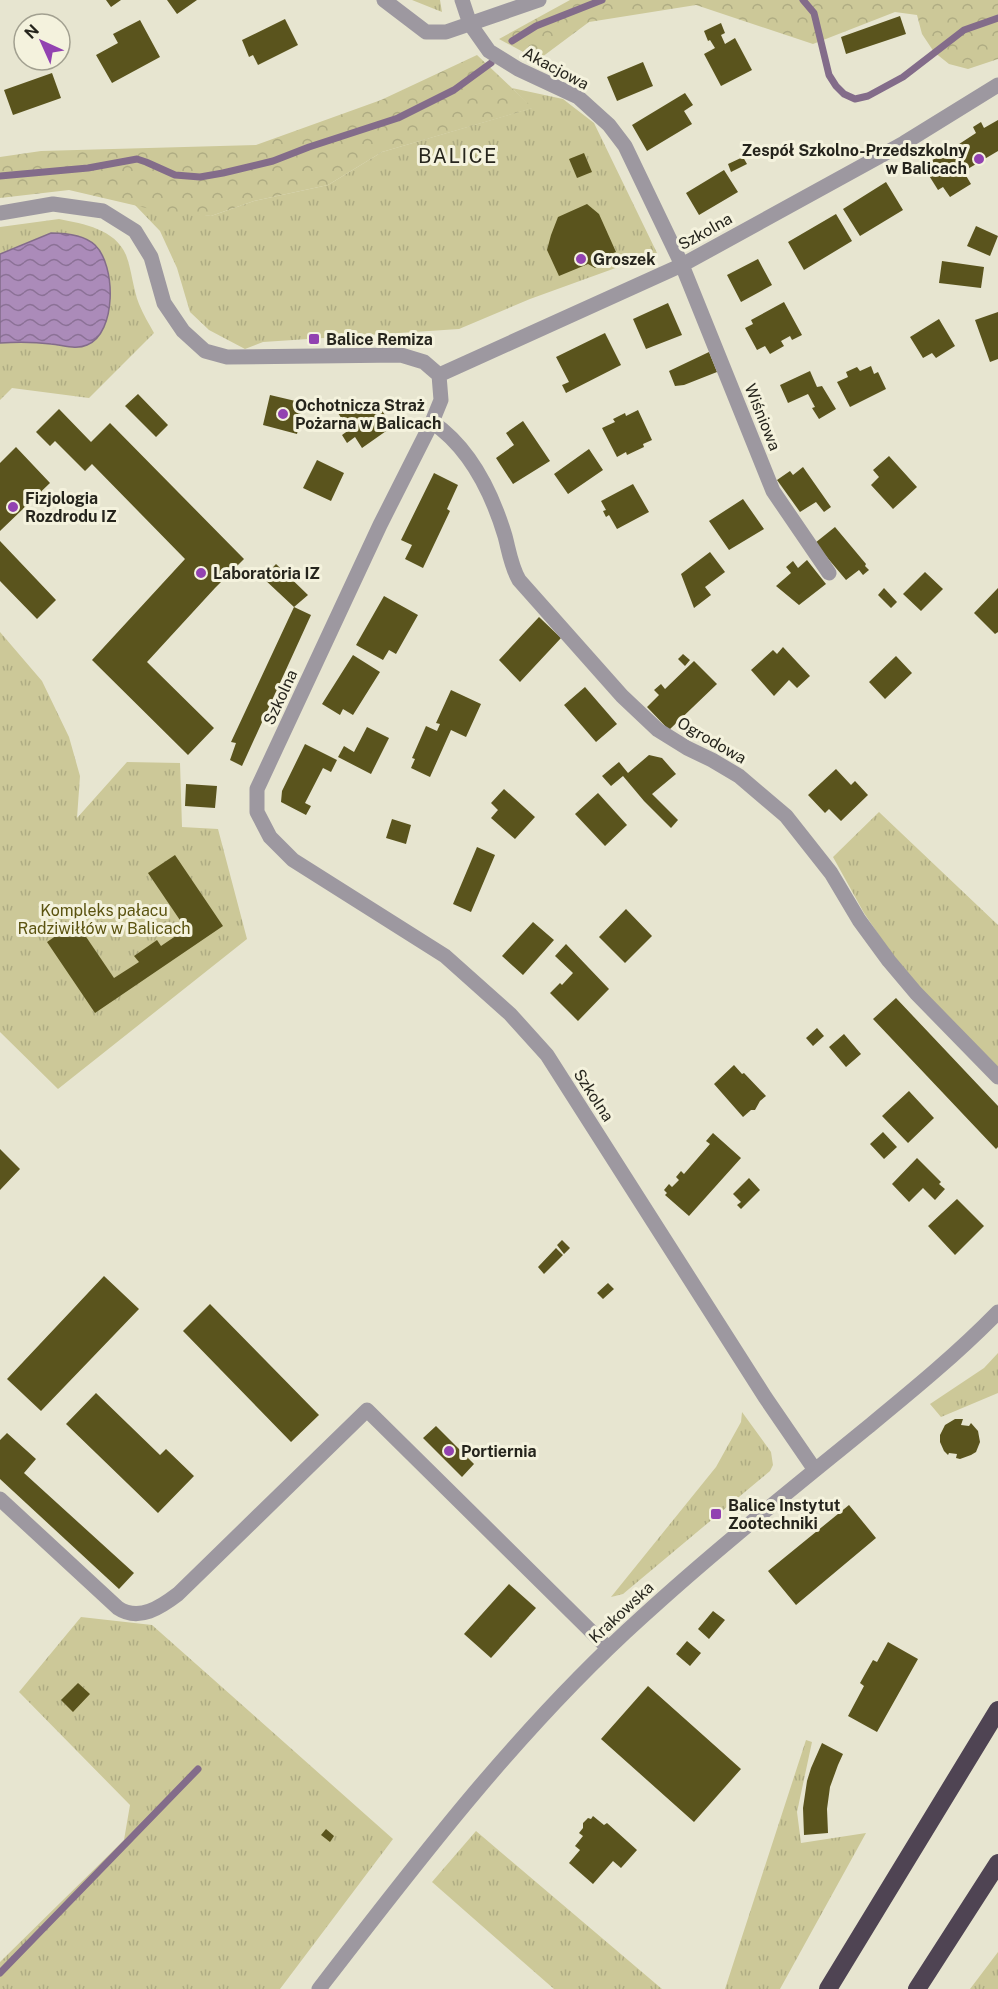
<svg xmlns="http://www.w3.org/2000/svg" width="998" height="1989" font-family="'Public Sans',sans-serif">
<defs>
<pattern id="grass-tufts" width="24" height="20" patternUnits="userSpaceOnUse" patternTransform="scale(1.5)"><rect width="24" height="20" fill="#ccc898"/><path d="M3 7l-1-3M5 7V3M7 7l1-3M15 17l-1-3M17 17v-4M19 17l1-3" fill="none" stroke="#afac83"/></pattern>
<pattern id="forest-crowns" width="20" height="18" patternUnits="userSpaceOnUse" patternTransform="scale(1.5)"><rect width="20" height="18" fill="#ccc898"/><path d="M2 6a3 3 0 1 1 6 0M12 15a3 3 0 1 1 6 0" fill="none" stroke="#afac83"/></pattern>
<pattern id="water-waves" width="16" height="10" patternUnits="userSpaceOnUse" patternTransform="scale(1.5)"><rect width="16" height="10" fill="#ab8bb9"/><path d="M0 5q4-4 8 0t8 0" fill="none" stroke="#8b7196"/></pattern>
</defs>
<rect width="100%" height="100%" fill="#e7e5d0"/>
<path fill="url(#grass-tufts)" d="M 412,0 L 440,0 L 442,12 Z
M 512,88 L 563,99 L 594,123 L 657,253 L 530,299 L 459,329 L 263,342 L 245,349 L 209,330 L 190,312 L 177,268 L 160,231 L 134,204 L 211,216 L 254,201 L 328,185 L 382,152 L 532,108 Z
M 59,219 C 84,224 115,229 126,255 C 132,271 133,289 139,304 C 143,314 149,324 154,333 L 89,398 L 12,388 L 0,400 L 0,227 Z
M 0,632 L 42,681 L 69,737 L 80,776 L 77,818 L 127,762 L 180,763 L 182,827 L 218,829 L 247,939 L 58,1089 L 0,1032 Z
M 879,812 L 998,925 L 998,1070 L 901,968 L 864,913 L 833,857 Z
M 998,1353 L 998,1393 L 941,1417 L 930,1404 L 984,1368 Z
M 742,1412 L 771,1452 L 773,1465 L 770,1471 L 623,1594 L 611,1597 L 716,1467 L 741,1422 Z
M 81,1617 L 152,1625 L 393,1839 L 280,1989 L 0,1989 L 0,1962 L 124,1840 L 130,1805 L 19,1692 Z
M 806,1740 L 812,1742 L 797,1812 L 801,1843 L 866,1833 L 780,1989 L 725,1989 Z
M 476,1831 L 662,1989 L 554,1989 L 432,1882 Z
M 998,1952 L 998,1989 L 970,1989 Z"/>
<path fill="url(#forest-crowns)" d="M 570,0 L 998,0 L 998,59 L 968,69 L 949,64 L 934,52 L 922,34 L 917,15 L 895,12 L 813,44 L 696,5 L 589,22 L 538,60 L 499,39 Z
M 477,55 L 533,108 L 382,152 L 328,185 L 254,201 L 211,216 L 159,211 L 69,190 L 0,198 L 0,157 L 41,151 L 256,145 L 381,100 Z"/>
<path fill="url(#water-waves)" stroke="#836c8a" stroke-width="1.5" d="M 51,233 C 65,233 84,235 95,245 C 116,265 117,333 87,345 C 76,350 63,345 51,344 C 34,342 17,342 0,343 L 0,254 Z"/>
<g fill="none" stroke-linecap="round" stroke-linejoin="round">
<path stroke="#836c8a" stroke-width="7" d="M 803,0 L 814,13 L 829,75 L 836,86 L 844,94 L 855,99 L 868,96 L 903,77 L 964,30 L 998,18
M 512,41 L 536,26 L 602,0
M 0,176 L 88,168 L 137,159 L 146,162 L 175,175 L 200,177 L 223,173 L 273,161 L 309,147 L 398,118 L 454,90 L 491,63
M 0,1973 L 198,1769"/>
</g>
<path fill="#5a541d" d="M 106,0 L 121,0 L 111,7 Z
M 167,0 L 197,0 L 177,14 Z
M 900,16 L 906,34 L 846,54 L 841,37 Z
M 285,19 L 298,45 L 258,65 L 253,55 L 249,57 L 242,40 Z
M 140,20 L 160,57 L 112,83 L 96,55 L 118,43 L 113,34 Z
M 721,23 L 725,33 L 721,35 L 725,44 L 735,38 L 752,70 L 721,86 L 704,54 L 715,48 L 710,40 L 708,41 L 704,31 Z
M 643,62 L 653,86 L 617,101 L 607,77 Z
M 52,73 L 61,98 L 13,115 L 4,90 Z
M 685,93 L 693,105 L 684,111 L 692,124 L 647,151 L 632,125 Z
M 998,120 L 998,151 L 966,170 L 953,148 L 976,133 L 973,127 L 981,122 L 984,128 Z
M 950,149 L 971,184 L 950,197 L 943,187 L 938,190 L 923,166 Z
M 584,153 L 592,172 L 577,178 L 569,159 Z
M 743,157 L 747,164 L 731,172 L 728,164 Z
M 724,170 L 738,192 L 699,215 L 686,193 Z
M 886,182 L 903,210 L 860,236 L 843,209 Z
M 587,204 L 599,214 L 616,252 L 602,257 L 600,266 L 595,268 L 588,264 L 559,276 L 547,250 L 551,235 L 558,217 Z
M 836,214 L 852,241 L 804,270 L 788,242 Z
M 976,226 L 998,236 L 990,256 L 967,246 Z
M 758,259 L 772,285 L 741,302 L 727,275 Z
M 942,261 L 984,267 L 981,288 L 939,283 Z
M 784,302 L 802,335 L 792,340 L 790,336 L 781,341 L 784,346 L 770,354 L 765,346 L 757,350 L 745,328 L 753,324 L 751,320 Z
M 668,303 L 682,335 L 646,349 L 633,319 Z
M 998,312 L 998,359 L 990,362 L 975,320 Z
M 939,319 L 955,346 L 936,358 L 932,353 L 923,358 L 910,337 Z
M 605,333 L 621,365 L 566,393 L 562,385 L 569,382 L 556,357 Z
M 709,352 L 717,372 L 684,385 L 675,386 L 669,371 Z
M 871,366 L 874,374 L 878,372 L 886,389 L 850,407 L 837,382 L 848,377 L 846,372 L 857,367 L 860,371 Z
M 810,371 L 817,387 L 822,386 L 836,409 L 819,419 L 812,408 L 815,407 L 808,394 L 788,403 L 780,385 Z
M 138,394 L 168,425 L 156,437 L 125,406 Z
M 270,395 L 304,403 L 297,434 L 263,425 Z
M 368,399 L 376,411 L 380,408 L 385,415 L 381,418 L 389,429 L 362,448 L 355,437 L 347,443 L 342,435 L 349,430 L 338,413 L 349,406 L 352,410 Z
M 59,409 L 91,442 L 110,423 L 244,559 L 215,588 L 147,662 L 214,728 L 188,755 L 92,660 L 185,559 L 92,464 L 85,471 L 55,441 L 50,446 L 36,432 Z
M 638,410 L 652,440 L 643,444 L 644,447 L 627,455 L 626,452 L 617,457 L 602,428 L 615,422 L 613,419 L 625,413 L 626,416 Z
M 523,421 L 550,461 L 513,484 L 496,458 L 514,445 L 506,433 Z
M 16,447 L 50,483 L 0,531 L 0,463 Z
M 589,449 L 603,470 L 568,494 L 554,474 Z
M 889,456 L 917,487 L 893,509 L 871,485 L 879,477 L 873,470 Z
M 317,460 L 344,473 L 331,501 L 303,488 Z
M 803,467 L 831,507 L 824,512 L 816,502 L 800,512 L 777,480 L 790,471 L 793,475 Z
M 434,473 L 458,485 L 447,509 L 450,511 L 423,568 L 405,559 L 412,545 L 401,540 Z
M 633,484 L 649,512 L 617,529 L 609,515 L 606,517 L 603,511 L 606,510 L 601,501 Z
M 743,499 L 764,529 L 729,550 L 709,521 Z
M 835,527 L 866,564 L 865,566 L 869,570 L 863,575 L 859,570 L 846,580 L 815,543 Z
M 0,541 L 56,600 L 37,619 L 0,581 Z
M 710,552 L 725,572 L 705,587 L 711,595 L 694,608 L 681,574 Z
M 807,560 L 826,584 L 799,605 L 776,586 L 791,573 L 786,567 L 793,561 L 798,568 Z
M 276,564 L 308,595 L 294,607 L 263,578 Z
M 925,572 L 943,589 L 921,611 L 903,594 Z
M 884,588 L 897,602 L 891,608 L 878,595 Z
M 998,588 L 998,632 L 995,634 L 974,613 Z
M 384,596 L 418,615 L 396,654 L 389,650 L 383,660 L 356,645 Z
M 294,607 L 311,615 L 242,766 L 230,760 L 236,743 L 231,742 Z
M 539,617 L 561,638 L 520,682 L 499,660 Z
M 783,647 L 810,676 L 797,688 L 789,680 L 774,696 L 751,670 L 773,650 L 777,654 Z
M 683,654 L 690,660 L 685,666 L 678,659 Z
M 353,655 L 380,672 L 353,715 L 343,709 L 340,715 L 322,704 Z
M 896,656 L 912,673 L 885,699 L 869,682 Z
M 694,661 L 717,684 L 669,730 L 647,707 L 659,695 L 654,690 L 661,684 L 665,689 Z
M 585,687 L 617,724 L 596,742 L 564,705 Z
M 451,690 L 481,704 L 466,737 L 451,730 L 430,777 L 411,768 L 415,759 L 412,758 L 426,726 L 437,731 L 440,724 L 436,723 Z
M 367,727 L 389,738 L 371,774 L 338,757 L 344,746 L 354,752 Z
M 305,744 L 337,760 L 331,772 L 323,768 L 305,803 L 311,806 L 306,815 L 281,802 L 282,791 Z
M 649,755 L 662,758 L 676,774 L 652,794 L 678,820 L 671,828 L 644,801 L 623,776 L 611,786 L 602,776 L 619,762 L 628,773 Z
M 836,769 L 851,785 L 855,781 L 868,795 L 841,821 L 829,809 L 825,813 L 808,795 Z
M 186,784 L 217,786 L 215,808 L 185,806 Z
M 504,789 L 535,817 L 515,839 L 491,818 L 498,810 L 491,803 Z
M 598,793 L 627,825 L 605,846 L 575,814 Z
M 392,819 L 411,825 L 406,844 L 386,838 Z
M 477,847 L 495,855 L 471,912 L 453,904 Z
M 175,855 L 223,926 L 95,1013 L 47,942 L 76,922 L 114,978 L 139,962 L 134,956 L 157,940 L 161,946 L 186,929 L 148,873 Z
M 626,909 L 652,936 L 625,963 L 599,937 Z
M 533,922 L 554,940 L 523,975 L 502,956 Z
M 566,944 L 609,989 L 578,1021 L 550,993 L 560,983 L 562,985 L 573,973 L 555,956 Z
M 896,998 L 998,1106 L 998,1147 L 996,1149 L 873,1019 Z
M 817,1028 L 824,1036 L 813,1046 L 806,1038 Z
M 844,1034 L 861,1054 L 846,1067 L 829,1047 Z
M 734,1065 L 742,1074 L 744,1073 L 766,1096 L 760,1101 L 755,1110 L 751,1110 L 743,1117 L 714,1084 Z
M 909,1091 L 934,1118 L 908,1143 L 882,1116 Z
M 883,1132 L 897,1147 L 884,1159 L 870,1144 Z
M 713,1133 L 741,1158 L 689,1216 L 665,1195 L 667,1193 L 664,1190 L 669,1184 L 672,1187 L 679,1180 L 676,1177 L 681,1171 L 684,1174 L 710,1144 L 706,1141 Z
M 0,1149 L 20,1169 L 0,1190 Z
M 917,1158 L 941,1182 L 939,1184 L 945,1189 L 935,1200 L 923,1188 L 909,1202 L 892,1184 Z
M 749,1178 L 760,1190 L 741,1209 L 737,1205 L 741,1202 L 733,1194 Z
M 957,1199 L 984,1226 L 955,1255 L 928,1226 Z
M 562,1240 L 570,1248 L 564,1254 L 557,1245 Z
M 556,1248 L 563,1255 L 544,1274 L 538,1267 Z
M 104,1276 L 139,1309 L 41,1411 L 7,1379 Z
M 608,1283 L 614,1289 L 603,1299 L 597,1293 Z
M 210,1304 L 319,1415 L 291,1442 L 183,1331 Z
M 96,1393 L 160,1455 L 166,1449 L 194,1476 L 158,1513 L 66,1424 Z
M 955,1419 L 963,1419 L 961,1425 L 969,1426 L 971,1423 L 978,1431 L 980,1442 L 976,1452 L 971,1455 L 960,1459 L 956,1458 L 957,1454 L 949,1453 L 948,1455 L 944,1451 L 940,1442 L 940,1435 L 945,1425 Z
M 436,1426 L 474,1464 L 462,1477 L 423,1438 Z
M 7,1433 L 36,1459 L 24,1473 L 134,1573 L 119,1589 L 0,1479 L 0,1440 Z
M 849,1505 L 876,1538 L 796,1605 L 768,1571 Z
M 509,1584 L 536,1608 L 491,1658 L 464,1634 Z
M 713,1611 L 725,1620 L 709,1639 L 698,1629 Z
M 687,1641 L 701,1653 L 690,1666 L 676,1654 Z
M 888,1642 L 918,1659 L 877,1732 L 848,1716 L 864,1686 L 860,1683 L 873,1660 L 877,1662 Z
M 78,1683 L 90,1694 L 73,1712 L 61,1700 Z
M 648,1686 L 741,1769 L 694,1822 L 601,1739 Z
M 822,1743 L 843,1754 L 838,1765 L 830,1787 L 827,1809 L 828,1833 L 804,1835 L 803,1808 L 807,1781 L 811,1768 Z
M 593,1816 L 604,1825 L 607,1823 L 637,1850 L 621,1868 L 613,1861 L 593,1884 L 569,1863 L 580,1850 L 575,1846 L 583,1836 L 579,1833 L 583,1828 L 583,1823 L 588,1818 L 591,1819 Z
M 326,1829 L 334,1836 L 330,1842 L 321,1835 Z"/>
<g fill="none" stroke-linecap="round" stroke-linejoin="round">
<path stroke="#9d98a0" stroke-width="15" d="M 384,0 L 426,32 L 446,32 L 539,0
M 462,0 L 470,24 L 489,51 L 518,69 L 578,97 L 609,125 L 625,146 L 682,265 L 773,491 L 829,573
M 0,213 L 53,204 L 103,211 L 135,231 L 151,257 L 164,303 L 183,331 L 205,351 L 227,357 L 401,355 L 424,362 L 439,375
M 439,375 L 441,400 L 432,422 L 380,525 L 257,789 L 257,812 L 270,837 L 293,860 L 445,956 L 510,1014 L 547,1055 L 765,1397 L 815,1470
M 439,375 L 682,265 L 904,143 L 998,85
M 432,422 C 470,448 492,493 505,536 C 509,551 511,566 519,580 L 622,696 L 658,730 L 687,748 L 712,760 L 739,776 L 786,816 L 831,873 L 859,920 L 889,961 L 916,993 L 998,1077
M 0,1499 L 118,1608 C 139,1622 161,1607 178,1594 L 367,1410 L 608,1648
M 319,1989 C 419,1859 520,1727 642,1617 C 714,1551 792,1489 868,1427 C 913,1390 957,1354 998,1312"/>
<path stroke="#4f4453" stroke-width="18" d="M 828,1989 L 998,1710
M 917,1989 L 998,1863"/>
</g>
<g fill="#9242b1" stroke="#f4f2dd" stroke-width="2">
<circle cx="979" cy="159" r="6"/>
<circle cx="581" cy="259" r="6"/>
<rect x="308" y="333" width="12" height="12" rx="3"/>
<circle cx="283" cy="414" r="6"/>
<circle cx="13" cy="507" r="6"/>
<circle cx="201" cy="573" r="6"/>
<circle cx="449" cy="1451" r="6"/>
<rect x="710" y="1508" width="12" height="12" rx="3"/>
</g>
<g text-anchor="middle" stroke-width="6" stroke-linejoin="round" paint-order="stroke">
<g font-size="16" fill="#26251d" stroke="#f4f2dd">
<text transform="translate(556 68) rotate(28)" y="6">Akacjowa</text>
<text transform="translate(705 231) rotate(-29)" y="6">Szkolna</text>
<text transform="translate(763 417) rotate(68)" y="6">Wiśniowa</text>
<text transform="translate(280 697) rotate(-65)" y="6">Szkolna</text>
<text transform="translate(712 740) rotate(30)" y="6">Ogrodowa</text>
<text transform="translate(594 1095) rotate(57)" y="6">Szkolna</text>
<text transform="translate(621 1612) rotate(-43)" y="6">Krakowska</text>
</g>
<g font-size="16" font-weight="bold" fill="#26251d" stroke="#f4f2dd" text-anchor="start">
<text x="967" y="156" text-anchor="end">Zespół Szkolno-Przedszkolny<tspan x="967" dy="18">w Balicach</tspan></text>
<text x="593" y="265">Groszek</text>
<text x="326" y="345">Balice Remiza</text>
<text x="295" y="411">Ochotnicza Straż<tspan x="295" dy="18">Pożarna w Balicach</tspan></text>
<text x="25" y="504">Fizjologia<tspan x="25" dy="18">Rozdrodu IZ</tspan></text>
<text x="213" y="579">Laboratoria IZ</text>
<text x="461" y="1457">Portiernia</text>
<text x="728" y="1511">Balice Instytut<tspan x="728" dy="18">Zootechniki</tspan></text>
</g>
<g font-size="16" fill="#5b5310" stroke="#f4f2dd">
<text x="104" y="916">Kompleks pałacu<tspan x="104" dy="18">Radziwiłłów w Balicach</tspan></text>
</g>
<g font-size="20" letter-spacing="1.5" fill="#26251d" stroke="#f4f2dd">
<text x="458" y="163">BALICE</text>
</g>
</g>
<g transform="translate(42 42) rotate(315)"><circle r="28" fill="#f4f2dd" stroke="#a2a090" stroke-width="1.5"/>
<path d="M0-4.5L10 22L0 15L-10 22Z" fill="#9242b1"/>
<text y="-9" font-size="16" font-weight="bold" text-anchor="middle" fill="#26251d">N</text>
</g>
</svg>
